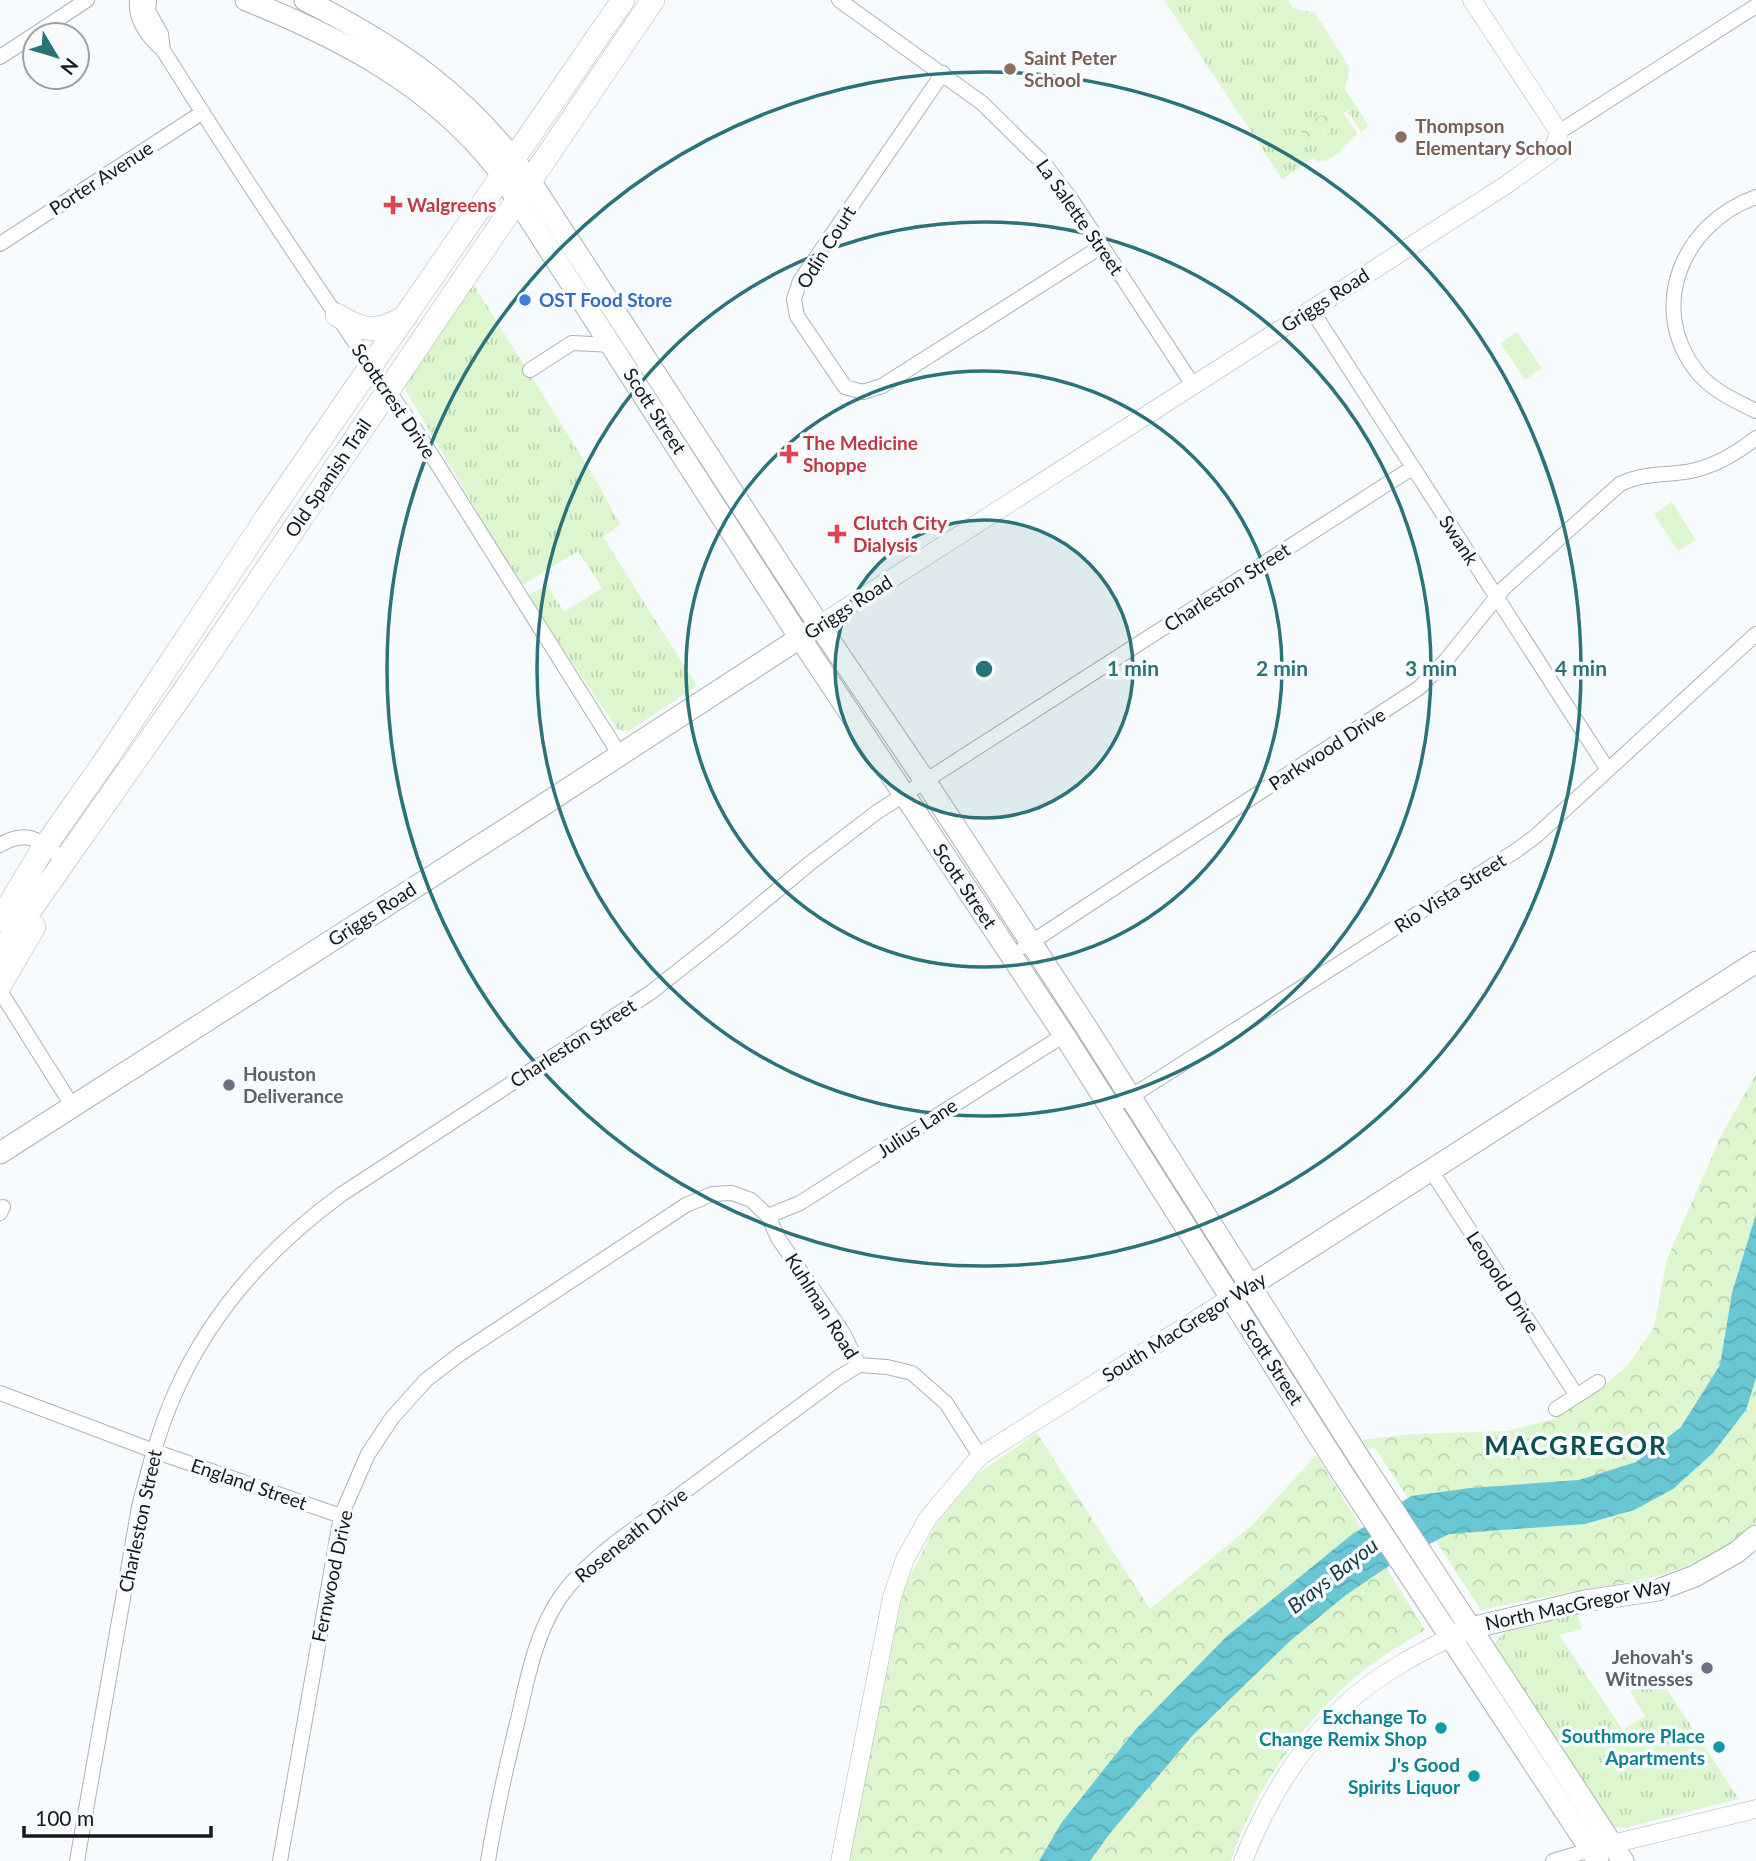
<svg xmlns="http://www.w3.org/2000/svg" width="1756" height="1861" font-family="Lato,sans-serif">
<defs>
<pattern id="grass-tufts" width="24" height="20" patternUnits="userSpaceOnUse" patternTransform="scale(1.75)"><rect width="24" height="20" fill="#ddf6cf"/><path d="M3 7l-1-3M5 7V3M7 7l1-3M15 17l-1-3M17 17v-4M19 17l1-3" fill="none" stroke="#bdd2b1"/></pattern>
<pattern id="park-crowns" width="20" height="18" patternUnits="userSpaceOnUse" patternTransform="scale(1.75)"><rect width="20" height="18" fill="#ddf6cf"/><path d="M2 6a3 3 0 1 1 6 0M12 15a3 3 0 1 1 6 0" fill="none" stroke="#bdd2b1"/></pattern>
<pattern id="water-waves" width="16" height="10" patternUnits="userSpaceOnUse" patternTransform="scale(1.75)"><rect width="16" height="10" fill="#69c7d4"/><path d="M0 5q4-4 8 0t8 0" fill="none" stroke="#5aaab5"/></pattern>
</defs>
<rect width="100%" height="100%" fill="#f8fbfe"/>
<path fill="url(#grass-tufts)" d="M 1164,0 L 1288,0 L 1293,8 L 1315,13 L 1350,68 L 1345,89 L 1369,126 L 1361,132 L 1352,118 L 1352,115 L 1350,116 L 1348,113 L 1349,110 L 1343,113 L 1358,134 L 1341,150 L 1341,152 L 1325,162 L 1323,160 L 1318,163 L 1314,158 L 1282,179 Z
M 472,282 L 595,478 L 619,522 L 621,524 L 603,537 L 697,686 L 629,731 L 618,730 L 527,596 L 547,585 L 564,612 L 602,588 L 578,551 L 521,586 L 406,391 L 405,383 Z
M 1577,1613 L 1582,1629 L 1559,1635 L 1623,1730 L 1645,1716 L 1630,1691 L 1657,1674 L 1739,1799 L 1629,1827 L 1610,1827 L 1494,1648 L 1496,1641 L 1506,1631 Z"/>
<path fill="url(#park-crowns)" d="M 1328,115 L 1333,122 C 1329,139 1315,148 1301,131 L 1304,125 L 1310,124 L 1319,116 Z
M 1756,1074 L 1756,1522 C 1700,1574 1649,1579 1577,1591 C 1545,1596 1513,1604 1481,1610 L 1375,1448 L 1369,1449 L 1362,1440 L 1410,1434 L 1507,1431 L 1554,1419 L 1593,1395 L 1628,1365 L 1654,1327 L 1667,1259 L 1721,1136 Z
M 1037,1433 L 1150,1609 L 1252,1525 L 1316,1455 L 1425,1630 C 1402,1644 1379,1658 1358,1675 C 1305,1719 1250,1795 1231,1861 L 849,1861 L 904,1588 L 938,1521 L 981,1471 Z"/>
<path fill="#ddf6cf" d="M 1517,332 L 1542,368 L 1525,380 L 1500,343 Z
M 1672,502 L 1696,540 L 1678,551 L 1654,514 Z"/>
<path fill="url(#water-waves)" d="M 1756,1214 L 1756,1378 L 1746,1410 L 1713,1453 L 1673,1489 L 1634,1510 L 1585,1524 L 1449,1534 L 1396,1561 L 1346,1595 L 1290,1641 L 1193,1735 L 1111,1832 L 1090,1861 L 1039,1861 L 1062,1822 L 1136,1729 L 1226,1637 L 1350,1536 L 1411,1496 L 1470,1488 L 1579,1480 L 1636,1462 L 1681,1427 L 1720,1365 L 1732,1293 Z"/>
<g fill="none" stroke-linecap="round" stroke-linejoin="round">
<g stroke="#abb1b8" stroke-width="16">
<path id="minor" d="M 137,0 C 135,21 148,37 163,50 C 245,181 331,309 419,435 L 620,755
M 149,0 L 148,11 L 161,34 L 163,50
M 839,0 L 982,103 L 1046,166 L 1071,199 L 1193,385
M 0,57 L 87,0
M 943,73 L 800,281 L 794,299 L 797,316 L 845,387 L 863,392 L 882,386 L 1102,246
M 1559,132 L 1756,6
M 1756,197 C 1682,223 1646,309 1698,373 C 1713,391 1736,401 1756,411
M 0,244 L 203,112
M 1311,309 L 1608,770
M 530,370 L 572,343 L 613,345
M 0,845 C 29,827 42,843 66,861
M 1024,947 L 1419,688 L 1447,659 L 1504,588 L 1620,484 C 1644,472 1666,476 1691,471 C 1715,466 1737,453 1756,438
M 0,991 L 73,1107
M 1124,1101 L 1517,850 L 1536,836 L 1756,634
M 1430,1169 L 1577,1396
M 0,1213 L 3,1207
M 768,1216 L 800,1203 L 1064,1035
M 859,1365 L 887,1367 L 912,1373 L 946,1403 L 980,1456
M 0,1393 L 154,1451 L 341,1516
M 1556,1409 L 1598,1382
M 77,1861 L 139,1507 C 149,1468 159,1428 176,1391 C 212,1310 272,1245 342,1194 L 650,993 L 721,937 L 809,864 L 877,812 L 1412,468
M 280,1861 L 341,1516 L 368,1454 L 392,1418 L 426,1380 L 460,1354 L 686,1205 L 712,1194 L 732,1193 L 751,1200 L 768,1216 L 778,1238 L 843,1333 L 859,1365
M 488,1861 C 496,1812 507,1763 519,1715 C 528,1675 536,1634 559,1599 C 574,1577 594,1560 615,1543 L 838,1378 L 859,1365
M 1553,1861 L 1590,1850"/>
</g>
<g stroke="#abb1b8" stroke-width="19">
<path id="tertiary" d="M 819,625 L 1506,185 L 1552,152 L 1559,132 L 1472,0
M 1600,1847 L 1756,1809
M 840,1861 L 892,1597 L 905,1559 L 928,1518 L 980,1456 L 1230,1298
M 1243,1861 C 1266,1803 1300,1746 1346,1704 C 1376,1676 1415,1655 1451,1637"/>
</g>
<g stroke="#abb1b8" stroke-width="23">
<path id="secondary" d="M 246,0 C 341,38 431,85 496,167 L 800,638 L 1064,1035 L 1339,1468 L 1598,1861
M 305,0 C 399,47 468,95 530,181 L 819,625 L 926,782 L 1083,1022 L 1358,1456 L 1623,1861
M 0,1153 L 520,820 L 812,630
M 1239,1293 L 1756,962
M 1459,1633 L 1471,1628 L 1585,1601 L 1658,1590 L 1695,1576 L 1737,1552 L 1756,1536"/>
</g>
<g stroke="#abb1b8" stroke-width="24">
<path id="primary" d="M 337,315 C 365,332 377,334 406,316
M 0,920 L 41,852 L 107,758 L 271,511 L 623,0
M 0,953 L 182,694 L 653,0
M 0,985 L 34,927"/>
</g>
<use href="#minor" stroke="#fff" stroke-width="14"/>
<use href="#tertiary" stroke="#fff" stroke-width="18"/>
<use href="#secondary" stroke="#fff" stroke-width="21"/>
<use href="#primary" stroke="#fff" stroke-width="23"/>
</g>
<circle cx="984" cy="669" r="149" fill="#297379" fill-opacity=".12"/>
<g fill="none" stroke="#297379" stroke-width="3.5">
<circle cx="984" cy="669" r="149"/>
<circle cx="984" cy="669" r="298"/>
<circle cx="984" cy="669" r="447"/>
<circle cx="984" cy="669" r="597"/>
</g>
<g fill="#8d6e63" stroke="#f8fbfe" stroke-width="2.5">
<circle cx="1010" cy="69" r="7"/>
<circle cx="1401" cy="137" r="7"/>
</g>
<g fill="#e0444e" stroke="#f8fbfe" stroke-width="2.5">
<path d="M389.5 194.5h7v7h7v7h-7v7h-7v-7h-7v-7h7z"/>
<path d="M785.5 443.5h7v7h7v7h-7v7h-7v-7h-7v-7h7z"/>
<path d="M833.5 523.5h7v7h7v7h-7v7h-7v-7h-7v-7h7z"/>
</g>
<circle fill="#3f7fe0" stroke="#f8fbfe" stroke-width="2.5" cx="525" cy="300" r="7"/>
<g fill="#6b7280" stroke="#f8fbfe" stroke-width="2.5">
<circle cx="229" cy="1085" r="7"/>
<circle cx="1707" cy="1668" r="7"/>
</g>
<g fill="#0f9aa8" stroke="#f8fbfe" stroke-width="2.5">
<circle cx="1441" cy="1728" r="7"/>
<circle cx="1719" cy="1747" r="7"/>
<circle cx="1474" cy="1776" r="7"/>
</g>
<g text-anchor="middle" stroke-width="7" stroke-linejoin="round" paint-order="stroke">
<g font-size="19" font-weight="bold" fill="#785e54" stroke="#f8fbfe" text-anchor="start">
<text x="1024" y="65">Saint Peter<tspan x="1024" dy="22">School</tspan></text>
<text x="1415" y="133">Thompson<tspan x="1415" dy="22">Elementary School</tspan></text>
</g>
<g font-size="19" fill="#16181a" stroke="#f8fbfe">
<text transform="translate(101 178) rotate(-33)" y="7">Porter Avenue</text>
<text transform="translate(1080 217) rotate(55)" y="7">La Salette Street</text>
<text transform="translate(826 247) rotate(-58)" y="7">Odin Court</text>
<text transform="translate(1325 300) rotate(-33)" y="7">Griggs Road</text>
<text transform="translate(394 401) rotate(56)" y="7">Scottcrest Drive</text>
<text transform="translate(655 411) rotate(57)" y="7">Scott Street</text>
<text transform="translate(328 478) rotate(-56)" y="7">Old Spanish Trail</text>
<text transform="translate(1459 540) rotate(57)" y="7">Swank</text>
<text transform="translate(1227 587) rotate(-33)" y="7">Charleston Street</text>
<text transform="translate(848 607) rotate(-33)" y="7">Griggs Road</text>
<text transform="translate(1327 749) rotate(-33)" y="7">Parkwood Drive</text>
<text transform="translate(965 886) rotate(56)" y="7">Scott Street</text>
<text transform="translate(1450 893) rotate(-33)" y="7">Rio Vista Street</text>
<text transform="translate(372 914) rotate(-33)" y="7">Griggs Road</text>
<text transform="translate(573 1043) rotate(-33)" y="7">Charleston Street</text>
<text transform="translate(917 1128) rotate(-33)" y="7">Julius Lane</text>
<text transform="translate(1503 1282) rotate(57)" y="7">Leopold Drive</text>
<text transform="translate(822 1306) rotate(58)" y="7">Kuhlman Road</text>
<text transform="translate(1184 1327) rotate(-32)" y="7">South MacGregor Way</text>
<text transform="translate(1272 1362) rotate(57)" y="7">Scott Street</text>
<text transform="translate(249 1484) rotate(19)" y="7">England Street</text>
<text transform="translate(140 1521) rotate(-78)" y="7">Charleston Street</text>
<text transform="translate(631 1535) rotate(-39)" y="7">Roseneath Drive</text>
<text transform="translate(332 1576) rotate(-78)" y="7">Fernwood Drive</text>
<text transform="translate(1578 1604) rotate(-12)" y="7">North MacGregor Way</text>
</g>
<g font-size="19" font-weight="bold" fill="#be3a42" stroke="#f8fbfe" text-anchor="start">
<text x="407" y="212">Walgreens</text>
<text x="803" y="450">The Medicine<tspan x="803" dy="22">Shoppe</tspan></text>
<text x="853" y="530">Clutch City<tspan x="853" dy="22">Dialysis</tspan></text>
</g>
<g font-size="19" font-weight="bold" fill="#366cbe" stroke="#f8fbfe" text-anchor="start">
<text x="539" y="307">OST Food Store</text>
</g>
<g font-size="19" font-weight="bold" fill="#5b616d" stroke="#f8fbfe" text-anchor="start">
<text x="243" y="1081">Houston<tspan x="243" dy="22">Deliverance</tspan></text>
<text x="1693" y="1664" text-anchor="end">Jehovah's<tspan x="1693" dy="22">Witnesses</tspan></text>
</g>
<g font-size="19" font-weight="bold" fill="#0d838f" stroke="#f8fbfe" text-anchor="end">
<text x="1427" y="1724">Exchange To<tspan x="1427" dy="22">Change Remix Shop</tspan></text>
<text x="1705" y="1743">Southmore Place<tspan x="1705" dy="22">Apartments</tspan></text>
<text x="1460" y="1772">J's Good<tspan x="1460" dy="22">Spirits Liquor</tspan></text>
</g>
<g font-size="21" font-style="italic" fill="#0e3b41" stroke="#f8fbfe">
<text transform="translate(1333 1576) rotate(-38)" y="7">Brays Bayou</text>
</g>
<g font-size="26" font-weight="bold" letter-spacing="2" fill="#0e4d52" stroke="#f8fbfe">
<text x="1576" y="1455">MACGREGOR</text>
</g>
</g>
<circle cx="984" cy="669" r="10" fill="#297379" stroke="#f8fbfe" stroke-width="3.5"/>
<g font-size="21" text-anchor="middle" font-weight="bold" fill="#297379" stroke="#f8fbfe" stroke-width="7" stroke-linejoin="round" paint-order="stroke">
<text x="1133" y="676">1 min</text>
<text x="1282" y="676">2 min</text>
<text x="1431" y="676">3 min</text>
<text x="1581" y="676">4 min</text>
</g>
<g transform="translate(56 56) rotate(128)"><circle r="33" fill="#f8fbfe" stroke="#9ea0a3" stroke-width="2"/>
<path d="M0-5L12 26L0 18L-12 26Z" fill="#297379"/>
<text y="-10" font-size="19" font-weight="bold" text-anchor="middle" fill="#16181a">N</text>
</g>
<path d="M24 1826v10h187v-10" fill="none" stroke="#16181a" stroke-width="3.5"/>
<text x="35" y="1826" font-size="21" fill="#16181a" stroke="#f8fbfe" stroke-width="5" paint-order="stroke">100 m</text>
</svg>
